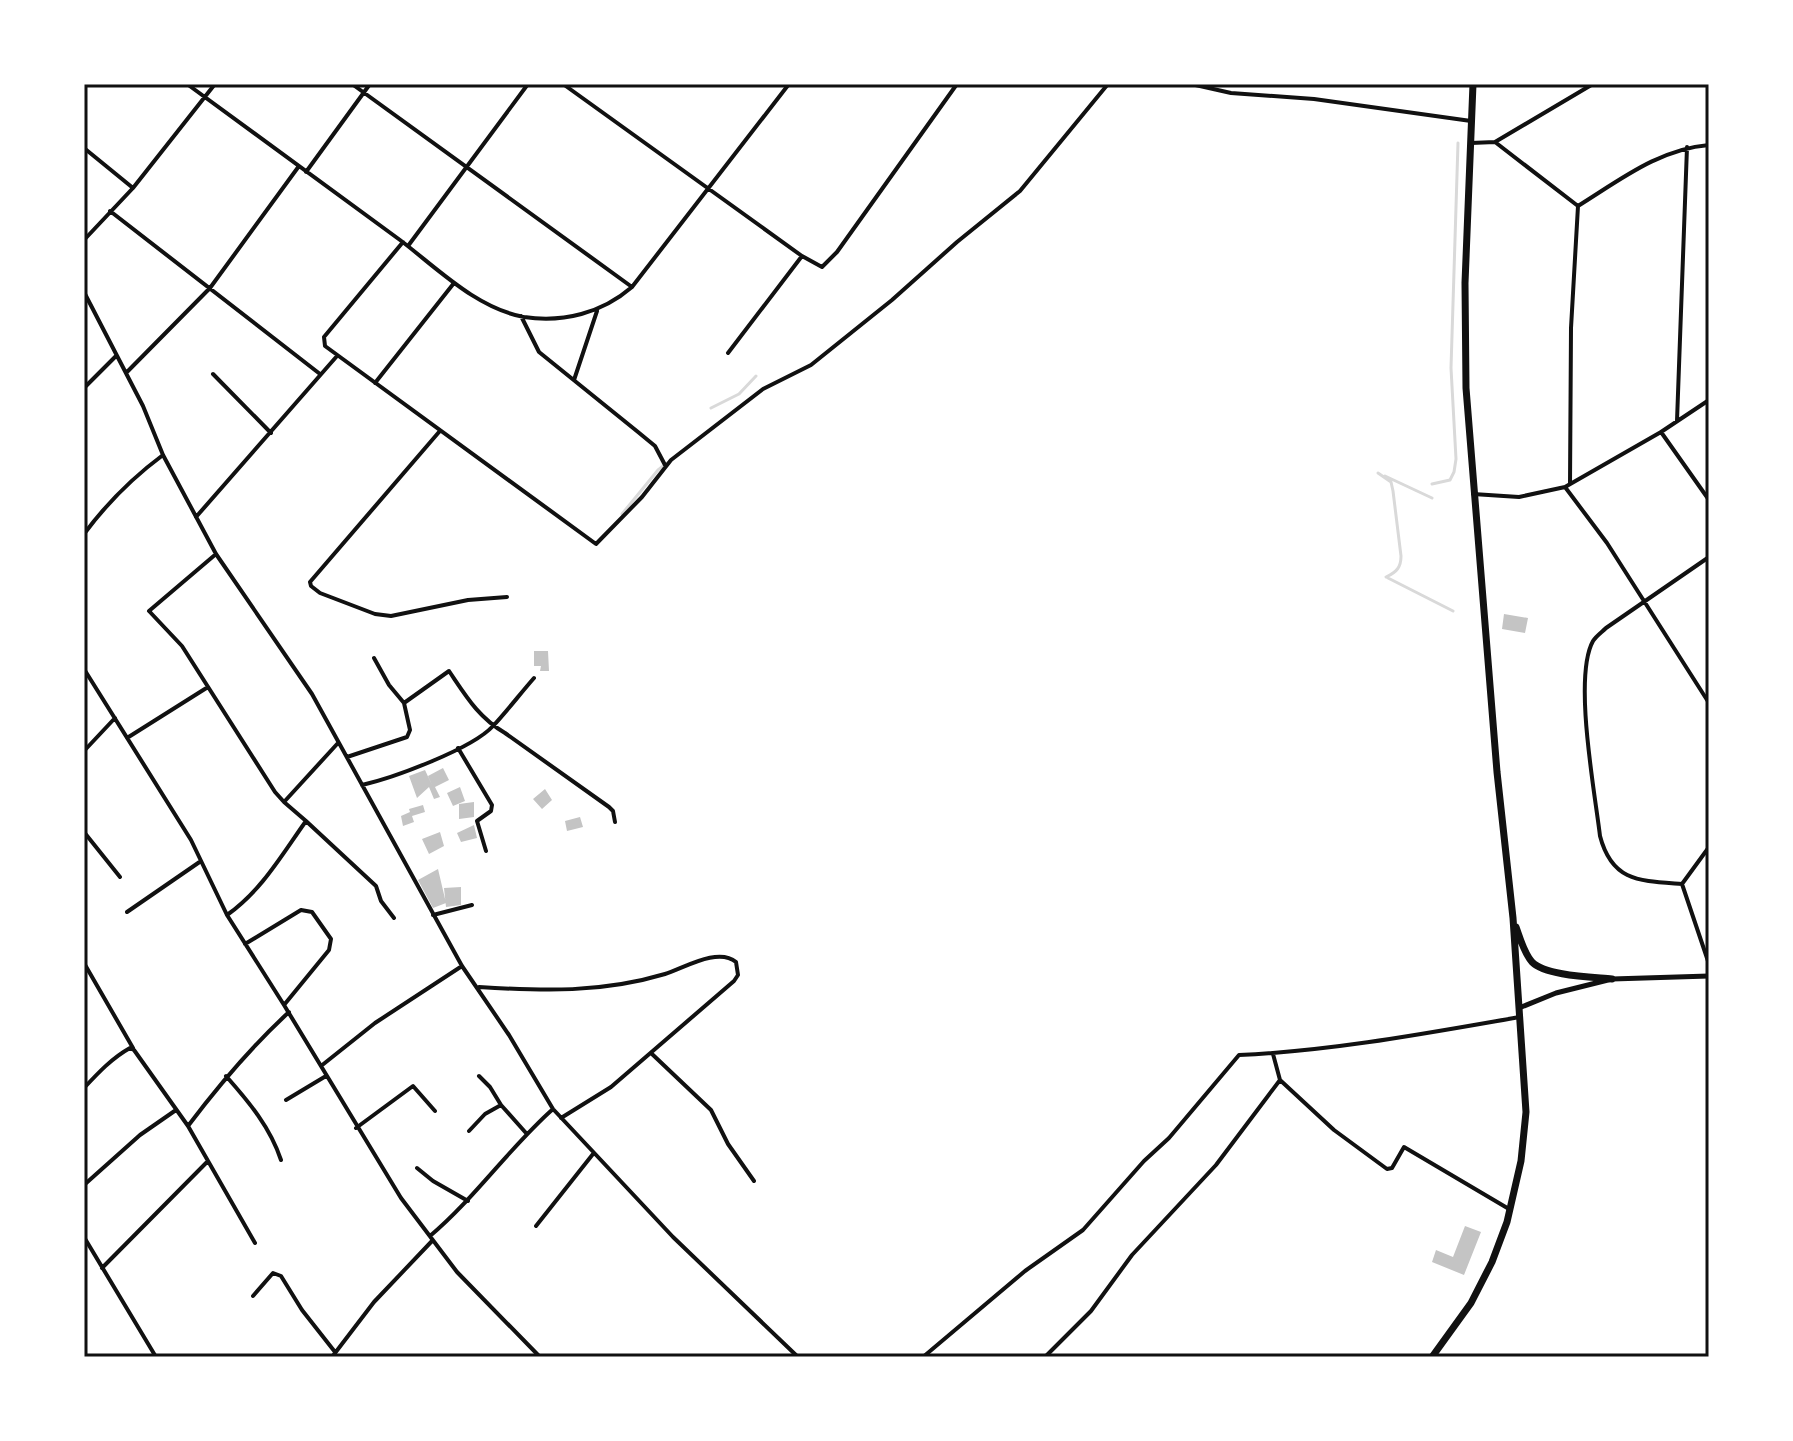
<svg xmlns="http://www.w3.org/2000/svg" width="1793" height="1441" font-family="'Golos Text',sans-serif">
<rect width="100%" height="100%" fill="#fff"/>
<g fill="none" stroke-linecap="round" stroke-linejoin="round">
<path stroke="#d9d9d9" stroke-width="3" d="M 711,408 L 739,394 L 756,376
M 1378,473 L 1391,482 L 1393,491 L 1401,556 C 1401,567 1397,572 1386,577
M 1385,476 L 1432,498
M 1432,484 L 1450,480 L 1454,472 L 1456,459 L 1451,368 L 1458,143
M 622,514 L 658,470 L 667,463
M 1388,578 L 1453,611"/>
</g>
<path fill="#c4c4c4" d="M 1504,614 L 1528,618 L 1525,633 L 1502,629 Z
M 534,651 L 548,651 L 549,671 L 540,671 L 541,666 L 534,666 Z
M 443,768 L 449,780 L 435,787 L 440,797 L 434,799 L 429,787 L 417,798 L 409,776 L 425,770 L 432,785 L 428,776 Z
M 460,787 L 465,801 L 453,806 L 447,793 Z
M 545,789 L 552,800 L 542,809 L 533,799 Z
M 474,802 L 474,817 L 459,819 L 459,804 Z
M 423,805 L 425,812 L 412,816 L 414,822 L 403,826 L 401,816 L 410,812 L 409,809 Z
M 580,817 L 583,827 L 567,831 L 565,821 Z
M 474,825 L 477,838 L 461,842 L 457,833 Z
M 440,832 L 444,846 L 429,854 L 422,839 Z
M 438,869 L 446,903 L 433,908 L 418,880 Z
M 461,887 L 461,905 L 446,907 L 444,888 Z
M 1465,1226 L 1481,1232 L 1464,1275 L 1432,1262 L 1436,1250 L 1453,1257 Z"/>
<g fill="none" stroke-linecap="round" stroke-linejoin="round">
<path stroke="#111" stroke-width="4" d="M 187,84 C 258,136 329,188 400,240 C 437,268 476,308 524,317 C 563,323 602,313 632,287 L 789,84
M 352,84 L 632,287
M 563,84 L 802,256 L 822,267 L 837,252 L 957,84
M 1191,84 L 1231,93 L 1314,99 L 1471,121
M 1495,142 L 1593,84
M 1471,143 L 1495,142 L 1578,206 L 1571,328 L 1570,484
M 84,148 L 133,188
M 306,172 L 370,84
M 1578,206 C 1620,180 1659,149 1709,145
M 110,211 L 320,374
M 84,240 L 133,188 L 215,84
M 403,242 L 324,337 L 325,346 L 596,544 L 642,497 L 671,460 L 763,389 L 811,365 L 892,300 L 957,242 L 1020,191 L 1108,84
M 408,246 L 528,84
M 84,292 L 143,406 L 163,455 L 216,554 L 312,694 L 462,966 L 509,1035 L 553,1109 L 673,1237 L 798,1357
M 521,316 L 539,352 L 638,432 L 655,446 L 665,465
M 728,353 L 802,256
M 126,373 L 210,288 L 299,166
M 213,374 L 271,433
M 574,380 L 597,311
M 375,383 L 454,283
M 84,388 L 116,356
M 1677,421 L 1687,147
M 439,432 L 310,582 L 311,586 L 320,593 L 375,614 L 391,616 L 468,600 L 507,597
M 1661,432 L 1709,500
M 1565,487 L 1607,543 L 1709,703
M 1473,494 L 1519,497 L 1565,487 L 1661,432 L 1709,400
M 196,517 L 337,356
M 84,534 C 107,503 132,478 163,455
M 216,554 L 149,611 L 182,646 L 275,792 L 284,802
M 374,658 L 389,685 L 404,703
M 84,669 L 191,840 L 227,915 L 284,1005 L 401,1198 L 457,1272 L 540,1357
M 127,738 L 208,687
M 458,748 L 492,805 L 491,811 L 477,821 L 486,851
M 84,751 L 115,718
M 347,757 L 407,737 L 410,730 L 404,703 L 449,671 C 466,696 478,717 505,733 L 609,807 L 613,811 L 615,822
M 362,785 C 393,778 472,749 493,726 C 507,711 520,694 534,678
M 306,821 L 376,886 L 381,901 L 394,918
M 84,832 L 120,877
M 1682,884 C 1640,881 1612,882 1600,836 C 1595,793 1573,677 1593,641 C 1596,636 1602,632 1606,628 L 1709,557
M 1682,884 L 1709,964
M 1682,884 L 1709,847
M 127,912 L 201,861
M 227,915 C 262,890 281,856 306,821 L 284,802 L 338,743
M 433,915 L 472,905
M 245,944 L 301,910 L 312,912 L 331,939 L 329,950 L 284,1005
M 84,963 L 133,1048
M 479,987 C 543,991 602,993 665,974 C 684,968 718,947 736,962 L 738,975 L 734,981 L 611,1087 L 561,1118
M 652,1054 L 711,1110 L 728,1144 L 754,1181
M 1273,1054 L 1280,1080 L 1334,1130 L 1387,1169 L 1392,1168 L 1404,1147 L 1509,1209
M 321,1066 L 375,1023 L 462,966
M 226,1076 C 249,1102 270,1127 281,1160
M 479,1076 L 490,1087 L 501,1105
M 84,1088 C 98,1073 112,1058 130,1048 L 134,1050 L 188,1126 L 255,1243
M 286,1100 L 326,1076
M 188,1126 C 219,1085 250,1048 289,1012
M 356,1128 L 413,1086 L 435,1111
M 469,1131 L 485,1114 L 501,1105 L 526,1133
M 417,1168 L 433,1181 L 468,1201
M 84,1185 L 140,1135 L 176,1110
M 536,1226 L 593,1154
M 430,1236 C 475,1198 509,1148 553,1109
M 84,1237 L 156,1357
M 102,1268 L 208,1161
M 253,1296 L 273,1273 L 281,1276 L 302,1310 L 335,1352
M 332,1357 L 374,1302 L 432,1241
M 923,1357 L 1025,1271 L 1083,1230 L 1144,1161 L 1169,1138 L 1239,1055 C 1332,1051 1428,1033 1520,1017
M 1045,1357 L 1091,1311 L 1132,1255 L 1216,1165 L 1280,1080"/>
<path stroke="#111" stroke-width="5" d="M 1519,1008 L 1556,993 L 1612,979 L 1709,976"/>
<path stroke="#111" stroke-width="7" d="M 1516,927 C 1520,938 1524,953 1532,962 C 1546,976 1592,977 1612,979
M 1432,1357 L 1471,1303 L 1492,1262 L 1507,1222 L 1521,1161 L 1526,1112 L 1513,918 L 1497,772 L 1466,388 L 1465,283 L 1473,84"/>
</g>
<rect width="1793" height="1441" fill="none" stroke="#ffffff" stroke-width="172"/>
<rect x="86" y="86" width="1621" height="1269" fill="none" stroke="#111" stroke-width="3"/>
</svg>
